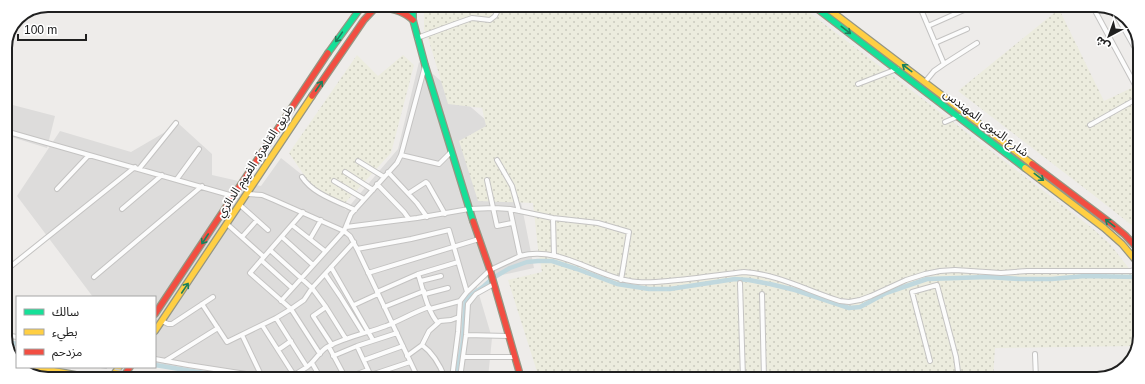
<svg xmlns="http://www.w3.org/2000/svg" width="1145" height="384" font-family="Arial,'Noto Sans Arabic',sans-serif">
<defs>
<pattern id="farmland-dots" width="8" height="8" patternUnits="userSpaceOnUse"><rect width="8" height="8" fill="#ececde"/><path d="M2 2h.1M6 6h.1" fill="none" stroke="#cacabe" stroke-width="1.8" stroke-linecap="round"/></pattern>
</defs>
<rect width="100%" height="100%" fill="#eeecea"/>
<path fill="#dddcdb" d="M 419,62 L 495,128 L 517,185 L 523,212 L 534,268 L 475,281 L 492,338 L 488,378 L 251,377 L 155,363 L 155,297 L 93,297 L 17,196 L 60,131 L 131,152 L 179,124 L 212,154 L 212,175 L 261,186 L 281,158 L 346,210 L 398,149 Z
M 5,103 L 55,116 L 47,148 L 5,135 Z"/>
<path fill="url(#farmland-dots)" d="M 424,6 L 802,7 L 1092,228 L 1110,244 L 1138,280 L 1138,346 L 995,348 L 993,379 L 539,378 L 508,280 L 542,272 L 538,249 L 533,203 L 478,201 L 459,141 L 486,126 L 482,108 L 448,104 L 429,41 L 424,29 Z
M 1059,9 L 1104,101 L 1140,84 L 1139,231 L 1096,197 L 958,91 Z
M 357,55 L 378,76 L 403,55 L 414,65 L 391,153 L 343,205 L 317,194 L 289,153 Z"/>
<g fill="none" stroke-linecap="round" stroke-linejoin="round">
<path stroke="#c0d8de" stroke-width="4.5" d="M 6,342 L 17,344
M 155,365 L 229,377
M 456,378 L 463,342 L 466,299 L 484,286 L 493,278 L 510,268 L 527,262 L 538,261 L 552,261 L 577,269 L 617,284 L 649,289 L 670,289 L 735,279 L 749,280 L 770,284 L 795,290 L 849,308 L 860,307 L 886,293 L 927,279 L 958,278 L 987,277 L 1020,279 L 1052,279 L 1085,276 L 1137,277"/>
<g stroke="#c4c3c2" stroke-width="6">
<path id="street" d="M 920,7 L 944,64 L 934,71 L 925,82
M 1093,7 L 1140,94
M 1113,9 L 1140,57
M 922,10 L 929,7
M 928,26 L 964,10
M 417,38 L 455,24 L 472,18 L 490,20 L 495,16 L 500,6
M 935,43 L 967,29
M 944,64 L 977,43
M 858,84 L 897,69
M 945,122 L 959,116
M 1090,125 L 1140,97
M 5,131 L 233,196
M 9,133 L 6,109 L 9,83
M 401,155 L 439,164 L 451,152
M 497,160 L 512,186 L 519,211
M 358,161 L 384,177
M 139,169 L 176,123
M 345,172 L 373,190
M 388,172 L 417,203 L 427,217
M 302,177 C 313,194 337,201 355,210
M 177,179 L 199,149
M 487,180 L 497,226 L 512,223
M 334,181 L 364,199
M 377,184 L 404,212 L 409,219
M 57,189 L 89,155
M 409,193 L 426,182 L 428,184 L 445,214
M 247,194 L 262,195 L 274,200 L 344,231 L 350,236 L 357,249 L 418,378
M 240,205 L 268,230
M 122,209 L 162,175
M 510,209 L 553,218 L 598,223 L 629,232 L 621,280
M 303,212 L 250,273 L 291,309 L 304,300 L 312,288 L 354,242
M 553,218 L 554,256
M 227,224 L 264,257
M 292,225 L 325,251
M 346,227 L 417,218 L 469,209 L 494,208 L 510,209 L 520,256 C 562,245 597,279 638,282 C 648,283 658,282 668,281 C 694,279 719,275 744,272 C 777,274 808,291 840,301 L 849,302 L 860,300 L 871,296 L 906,280 L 925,274 L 940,271 L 955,270 L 1001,273 L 1027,271 L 1131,271 L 1138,269
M 242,237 L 257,220
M 282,237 L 313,265
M 310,239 L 321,220
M 357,249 L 411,239 L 449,230 L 467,292
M 270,250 L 312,288 L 326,307 L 346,339
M 261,260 L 292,288
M 331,267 L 373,340
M 5,271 L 135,167
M 368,273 L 479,239
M 325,274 L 340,296 L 363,333
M 418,274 C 423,288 427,311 438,323 L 440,321 L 451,320 L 459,317
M 94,277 L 202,186
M 421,281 L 441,276
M 740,283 L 743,378
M 377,292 L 418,274 L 458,262
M 425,294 L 448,288
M 762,294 L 764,378
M 281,301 L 344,231 L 351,214 L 397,163 L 401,155 L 425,66
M 202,304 L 227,342 L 276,318 L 291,309 L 320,354
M 354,305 L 378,294
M 326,307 L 313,316 L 332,345
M 384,307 L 424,291
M 430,309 L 460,301
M 276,318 L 307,367 C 315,361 319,352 327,347 C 346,337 367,333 386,326 C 401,320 414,312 429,307
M 162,321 L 168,324 L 172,324 L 213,297
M 262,325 L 294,375
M 5,335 L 17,337
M 242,335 L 262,377
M 466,335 L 508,336
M 422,345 L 429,331 L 438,323
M 357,346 L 371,376
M 329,347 L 345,377
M 278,350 L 291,341
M 1035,354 L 1036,379
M 333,356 L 357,346 L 397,333
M 407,356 L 422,345 C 433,353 440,365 445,378
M 463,357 L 515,357
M 155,359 L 188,365 L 266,377
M 364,360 L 403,346
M 165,361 L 218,328
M 930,361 L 912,292 L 937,285 L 956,357 L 959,379
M 312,363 L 320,377
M 371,375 L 410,362
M 291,377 L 307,367
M 349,377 L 368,370
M 411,378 L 417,376
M 452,378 L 458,332 L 460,301 L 467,292 L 490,270 L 520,256
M 460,378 L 466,335 L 468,304 L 476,294 L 494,284"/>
</g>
<g stroke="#959683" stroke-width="8">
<path id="fast" d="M 413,6 L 413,20 L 425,65 L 473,221
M 815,7 L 1025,168
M 328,53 L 362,6"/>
</g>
<g stroke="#959683" stroke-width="8">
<path id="slow" d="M 826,7 L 1032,164
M 1025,168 L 1104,228 L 1122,244 L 1138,263
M 155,331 L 312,96
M 33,367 L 87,377
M 112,377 L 119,367"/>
</g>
<g stroke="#959683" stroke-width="8">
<path id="jam" d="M 375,7 C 390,8 402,10 413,20
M 312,96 L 364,20 L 377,6
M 1032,164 L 1113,225 L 1125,235 L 1138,249
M 473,221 L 490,270 L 521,378
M 155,314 L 328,53
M 123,377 L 130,367"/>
</g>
<use href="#street" stroke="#fcfcfc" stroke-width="4"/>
<use href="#fast" stroke="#16e098" stroke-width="5.5"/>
<use href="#slow" stroke="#ffcf43" stroke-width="5.5"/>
<use href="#jam" stroke="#f24e42" stroke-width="5.5"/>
<path stroke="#cbcbcb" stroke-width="1.5" stroke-dasharray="8 8" stroke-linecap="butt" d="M 11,354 L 17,355
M 99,367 L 166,377"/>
</g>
<defs><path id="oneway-shaft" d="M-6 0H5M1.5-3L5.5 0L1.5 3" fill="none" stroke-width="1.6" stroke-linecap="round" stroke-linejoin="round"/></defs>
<g stroke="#1b805c">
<use href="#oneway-shaft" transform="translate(846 30) rotate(38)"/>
<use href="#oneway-shaft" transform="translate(339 37) rotate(125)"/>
<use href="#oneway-shaft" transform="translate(907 68) rotate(-143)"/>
<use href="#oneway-shaft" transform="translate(319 86) rotate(-56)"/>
<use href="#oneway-shaft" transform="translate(1039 177) rotate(37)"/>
<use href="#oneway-shaft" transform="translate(1110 223) rotate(-142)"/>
<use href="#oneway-shaft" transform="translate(205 239) rotate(123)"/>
<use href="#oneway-shaft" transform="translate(185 288) rotate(-56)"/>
</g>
<g text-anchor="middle" stroke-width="3.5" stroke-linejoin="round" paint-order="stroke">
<g font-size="12" fill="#202020" stroke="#fff">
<text transform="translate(986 123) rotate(37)" y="4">شارع النبوى المهندس</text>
<text transform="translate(255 161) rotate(-57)" y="4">طريق القاهرة, الفيوم الدائري</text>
</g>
</g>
<path d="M0 0H1145V384H0ZM48 12H1097A36 36 0 0 1 1133 48V336A36 36 0 0 1 1097 372H48A36 36 0 0 1 12 336V48A36 36 0 0 1 48 12Z" fill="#fff" fill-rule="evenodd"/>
<path fill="none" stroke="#202020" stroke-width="2" d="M48 12H1097A36 36 0 0 1 1133 48V336A36 36 0 0 1 1097 372H48A36 36 0 0 1 12 336V48A36 36 0 0 1 48 12Z"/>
<rect x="16" y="296" width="140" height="72" fill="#ffffff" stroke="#a6a6a6"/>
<rect x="24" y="309" width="20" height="6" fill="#16e098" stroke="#a6a6a6"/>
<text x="52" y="316" font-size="12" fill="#202020">سالك</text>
<rect x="24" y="329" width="20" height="6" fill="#ffcf43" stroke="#a6a6a6"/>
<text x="52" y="336" font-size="12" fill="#202020">بطيء</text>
<rect x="24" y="349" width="20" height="6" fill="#f24e42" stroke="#a6a6a6"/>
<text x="52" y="356" font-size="12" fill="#202020">مزدحم</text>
<g transform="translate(1109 36) rotate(221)" stroke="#ffffff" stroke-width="3" paint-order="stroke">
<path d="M0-3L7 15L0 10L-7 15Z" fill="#202020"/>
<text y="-6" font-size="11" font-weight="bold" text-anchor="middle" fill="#202020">ش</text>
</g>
<path d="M18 34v6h68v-6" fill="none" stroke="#202020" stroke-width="2"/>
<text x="24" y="34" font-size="12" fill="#202020" stroke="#ffffff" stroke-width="3" paint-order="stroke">100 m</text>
</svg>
